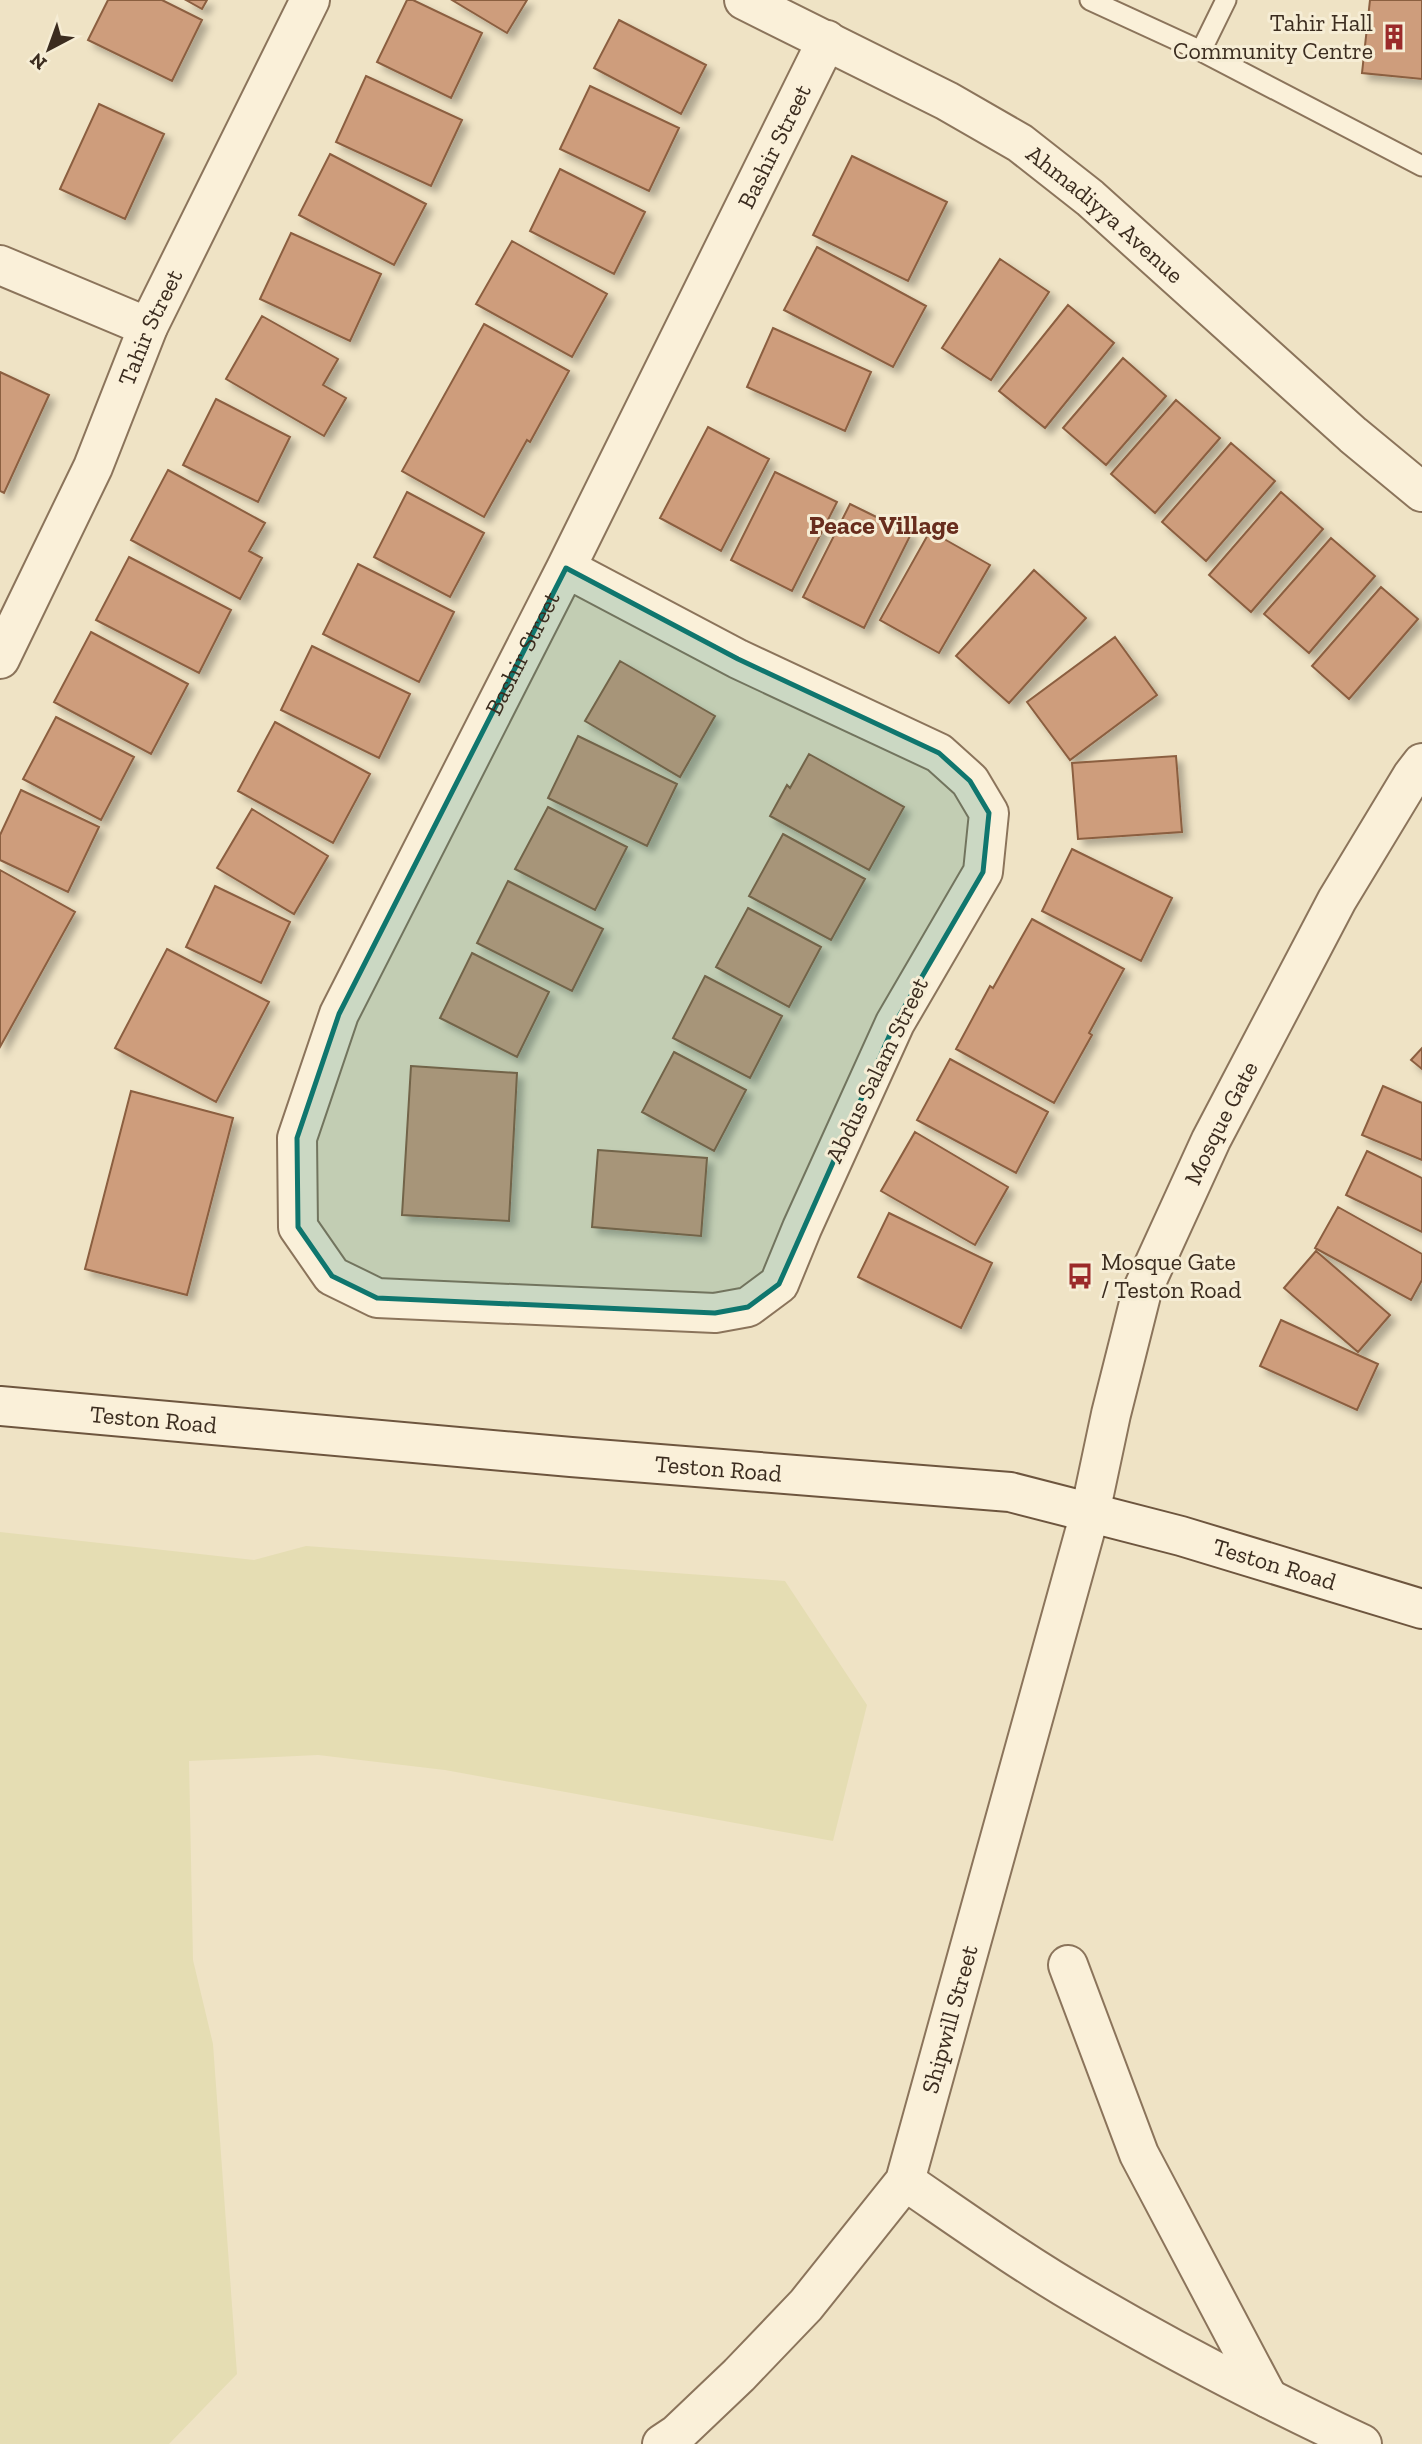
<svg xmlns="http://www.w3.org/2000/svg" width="1422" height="2444" font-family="'Zilla Slab',serif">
<defs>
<filter id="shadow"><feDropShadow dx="6" dy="6" stdDeviation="3.5" flood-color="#0004"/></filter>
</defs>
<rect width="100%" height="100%" fill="#efe3c5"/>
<path fill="#e5ddb3" d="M 0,1532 L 254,1560 L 306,1546 L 785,1581 L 867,1705 L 833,1841 L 445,1770 L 318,1755 L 189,1761 L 193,1960 L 213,2044 L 237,2374 L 169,2444 L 0,2444 Z"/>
<path fill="#ce9d7b" stroke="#8b5e40" stroke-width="2" filter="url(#shadow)" d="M 108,0 L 162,0 L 202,20 L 172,81 L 88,40 Z
M 186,0 L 207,0 L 202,9 Z
M 407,0 L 413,0 L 482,33 L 451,98 L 377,62 Z
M 452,0 L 527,0 L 507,33 Z
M 1370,0 L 1422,0 L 1422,79 L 1362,73 Z
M 619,20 L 706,65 L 681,114 L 594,68 Z
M 366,76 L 462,120 L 431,186 L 336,142 Z
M 590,86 L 679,128 L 649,191 L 560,149 Z
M 99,104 L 164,134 L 125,219 L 60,189 Z
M 330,154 L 426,204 L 394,265 L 299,215 Z
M 852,156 L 947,202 L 908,281 L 813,235 Z
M 560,169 L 645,212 L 614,274 L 530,231 Z
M 291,233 L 381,274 L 350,341 L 260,299 Z
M 512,241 L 607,294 L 572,357 L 476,304 Z
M 817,247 L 926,306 L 893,367 L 784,310 Z
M 1000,259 L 1049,292 L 991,380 L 942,348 Z
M 1068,305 L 1114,343 L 1045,428 L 999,391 Z
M 262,316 L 338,359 L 323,385 L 346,398 L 324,436 L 226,379 Z
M 484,324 L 569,371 L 530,442 L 527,440 L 484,517 L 402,471 Z
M 773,328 L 871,372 L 845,431 L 747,387 Z
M 1123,358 L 1166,396 L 1106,465 L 1063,428 Z
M 0,372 L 49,395 L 4,493 L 0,491 Z
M 216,399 L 290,437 L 258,502 L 183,465 Z
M 1176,400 L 1220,438 L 1155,513 L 1111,474 Z
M 708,427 L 769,459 L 721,551 L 660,518 Z
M 1231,443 L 1275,481 L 1206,561 L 1162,522 Z
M 168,470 L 265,523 L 249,551 L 262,558 L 240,599 L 131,540 Z
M 775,472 L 837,502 L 792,591 L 731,560 Z
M 407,492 L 484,533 L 450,597 L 374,557 Z
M 1281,492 L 1323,529 L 1251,612 L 1209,575 Z
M 850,504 L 911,534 L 864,628 L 803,597 Z
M 930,531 L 990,565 L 939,653 L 880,620 Z
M 1331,538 L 1375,576 L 1309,653 L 1264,614 Z
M 129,557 L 231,610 L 199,673 L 96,620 Z
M 358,564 L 454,612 L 419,682 L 323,634 Z
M 1034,570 L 1086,618 L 1009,703 L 956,656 Z
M 1381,587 L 1418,619 L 1349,699 L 1312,666 Z
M 91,632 L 188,684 L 151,754 L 54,702 Z
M 1115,637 L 1157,695 L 1070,760 L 1027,702 Z
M 312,646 L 410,694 L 379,758 L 281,710 Z
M 620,661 L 715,716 L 680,777 L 585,721 Z
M 56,717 L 134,757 L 101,820 L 23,779 Z
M 275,722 L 370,774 L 333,843 L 238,791 Z
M 578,736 L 677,784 L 647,846 L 548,798 Z
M 809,754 L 904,807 L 869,870 L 770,816 L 787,785 L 790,788 Z
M 1176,756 L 1182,832 L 1078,839 L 1072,763 Z
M 21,790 L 99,827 L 68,892 L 0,860 L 0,835 Z
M 548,807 L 627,847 L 595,910 L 515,869 Z
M 252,809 L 328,856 L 294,914 L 217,868 Z
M 783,834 L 865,879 L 831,940 L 749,896 Z
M 1072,849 L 1172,898 L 1141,961 L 1042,911 Z
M 0,870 L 75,912 L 0,1047 Z
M 508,881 L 603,929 L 572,991 L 477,943 Z
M 215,886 L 290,922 L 261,983 L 186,947 Z
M 748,908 L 821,947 L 789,1007 L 716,967 Z
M 1032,919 L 1124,969 L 1089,1033 L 1092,1035 L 1054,1103 L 956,1049 L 990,986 L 993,988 Z
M 167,949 L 269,1002 L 216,1102 L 115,1048 Z
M 472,953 L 549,992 L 517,1057 L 440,1018 Z
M 705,976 L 782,1016 L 750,1078 L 673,1038 Z
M 1422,1048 L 1422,1069 L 1411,1060 Z
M 674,1052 L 746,1090 L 714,1151 L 642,1112 Z
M 950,1059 L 1048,1112 L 1016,1173 L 917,1120 Z
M 411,1066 L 517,1073 L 509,1221 L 402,1215 Z
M 1383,1086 L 1422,1103 L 1422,1160 L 1362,1135 Z
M 131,1091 L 233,1118 L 187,1295 L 85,1269 Z
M 915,1132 L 1008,1187 L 975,1245 L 881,1191 Z
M 598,1150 L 707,1158 L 701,1236 L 592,1227 Z
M 1367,1151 L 1422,1178 L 1422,1232 L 1346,1195 Z
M 1338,1207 L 1422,1254 L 1422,1280 L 1411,1300 L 1315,1248 Z
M 889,1213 L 992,1263 L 961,1328 L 858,1277 Z
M 1316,1251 L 1390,1315 L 1358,1352 L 1284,1288 Z
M 1281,1320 L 1378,1364 L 1357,1410 L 1260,1366 Z"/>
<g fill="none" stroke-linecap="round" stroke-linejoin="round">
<g stroke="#8b745b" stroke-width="23">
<path id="lane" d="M 1090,0 L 1201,51 L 1422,166
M 1201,51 L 1226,0"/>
</g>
<g stroke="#8b745b" stroke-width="42">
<g id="street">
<path id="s1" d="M 744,0 L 947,101 L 1020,143 L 1090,198 L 1353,435 L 1422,492"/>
<path d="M 0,265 L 148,327"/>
<path id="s2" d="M 566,568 L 738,659 L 939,753 L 970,781 L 989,813 L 983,872 L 895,1023 L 802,1228 L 779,1284 L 748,1307 L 715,1313 L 377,1298 L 332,1276 L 298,1227 L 297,1138 L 339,1014 L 566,568 L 827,40"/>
<path id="s3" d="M 0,659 L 93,467 L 148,327 L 310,0"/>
<path d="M 1068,1965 L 1139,2154 L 1268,2398"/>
<path d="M 905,2181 C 965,2222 1025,2265 1088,2301 C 1177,2353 1269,2400 1362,2444"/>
<path id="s4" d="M 662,2444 L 677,2434 L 739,2375 L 806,2305 L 905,2181 L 1090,1513 L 1111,1414 L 1142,1291 L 1211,1140 L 1337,900 L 1412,776 L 1422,763"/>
</g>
</g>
<g stroke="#6d553e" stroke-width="42">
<g id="secondary">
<path id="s5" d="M 0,1406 L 571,1457 L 1010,1492 L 1181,1536 L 1422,1609"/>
</g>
</g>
<use href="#lane" stroke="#faf0d9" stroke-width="19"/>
<use href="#street" stroke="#faf0d9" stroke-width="38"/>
<use href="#secondary" stroke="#faf0d9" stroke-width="38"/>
</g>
<path fill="#0f766e" fill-opacity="0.2" stroke="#0f766e" stroke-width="5" stroke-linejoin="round" d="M 566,568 L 738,659 L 939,753 L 970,781 L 989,813 L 983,872 L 895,1023 L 779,1284 L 748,1307 L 715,1313 L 377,1298 L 332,1276 L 298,1227 L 297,1138 L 339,1014 Z"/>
<defs>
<g id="building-bare" transform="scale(2.1)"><path d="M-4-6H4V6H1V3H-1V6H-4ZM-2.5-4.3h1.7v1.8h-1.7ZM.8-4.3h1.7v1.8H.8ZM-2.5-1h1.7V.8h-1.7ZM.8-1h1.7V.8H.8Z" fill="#9b2a2a" stroke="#f6edd5" stroke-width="2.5" paint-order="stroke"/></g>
<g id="bus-bare" transform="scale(2.1)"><path d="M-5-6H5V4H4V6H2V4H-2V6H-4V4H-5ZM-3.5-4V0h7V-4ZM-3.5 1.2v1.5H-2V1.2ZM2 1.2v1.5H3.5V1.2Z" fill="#9b2a2a" stroke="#f6edd5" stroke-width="2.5" paint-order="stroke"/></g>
</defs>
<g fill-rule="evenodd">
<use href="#building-bare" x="1394" y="37"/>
<use href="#bus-bare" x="1080" y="1276"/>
</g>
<g text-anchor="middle" stroke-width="6" stroke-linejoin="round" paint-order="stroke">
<g font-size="24" fill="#3b2c1f" stroke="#f6edd5" text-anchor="end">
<text x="1373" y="31">Tahir Hall<tspan x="1373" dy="28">Community Centre</tspan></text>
<text x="1101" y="1270" text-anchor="start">Mosque Gate<tspan x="1101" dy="28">/ Teston Road</tspan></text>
</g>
<g font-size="24" fill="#3b2c1f" stroke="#f6edd5">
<text dy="8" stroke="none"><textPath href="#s2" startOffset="2726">Bashir Street</textPath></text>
<text dy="8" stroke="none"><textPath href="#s1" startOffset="422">Ahmadiyya Avenue</textPath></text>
<text dy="8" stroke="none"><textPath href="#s3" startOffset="364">Tahir Street</textPath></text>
<text dy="8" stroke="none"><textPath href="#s2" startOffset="2160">Bashir Street</textPath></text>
<text transform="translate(877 1070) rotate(-64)" y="8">Abdus Salam Street</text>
<text dy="8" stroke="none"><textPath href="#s4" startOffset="1466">Mosque Gate</textPath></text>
<text dy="8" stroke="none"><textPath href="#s5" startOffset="154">Teston Road</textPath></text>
<text dy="8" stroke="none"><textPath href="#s5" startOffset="721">Teston Road</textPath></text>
<text dy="8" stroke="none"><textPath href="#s5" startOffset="1288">Teston Road</textPath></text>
<text dy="8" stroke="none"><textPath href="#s4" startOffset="527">Shipwill Street</textPath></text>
</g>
<g font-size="26" font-weight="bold" fill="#682d1d" stroke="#f6edd5">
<text x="884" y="534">Peace Village</text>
</g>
</g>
<g transform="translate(49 49) rotate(221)" stroke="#f6edd5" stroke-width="5" paint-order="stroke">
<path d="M0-5L12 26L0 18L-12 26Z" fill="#3b2c1f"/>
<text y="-10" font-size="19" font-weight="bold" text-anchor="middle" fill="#3b2c1f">N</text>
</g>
</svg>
